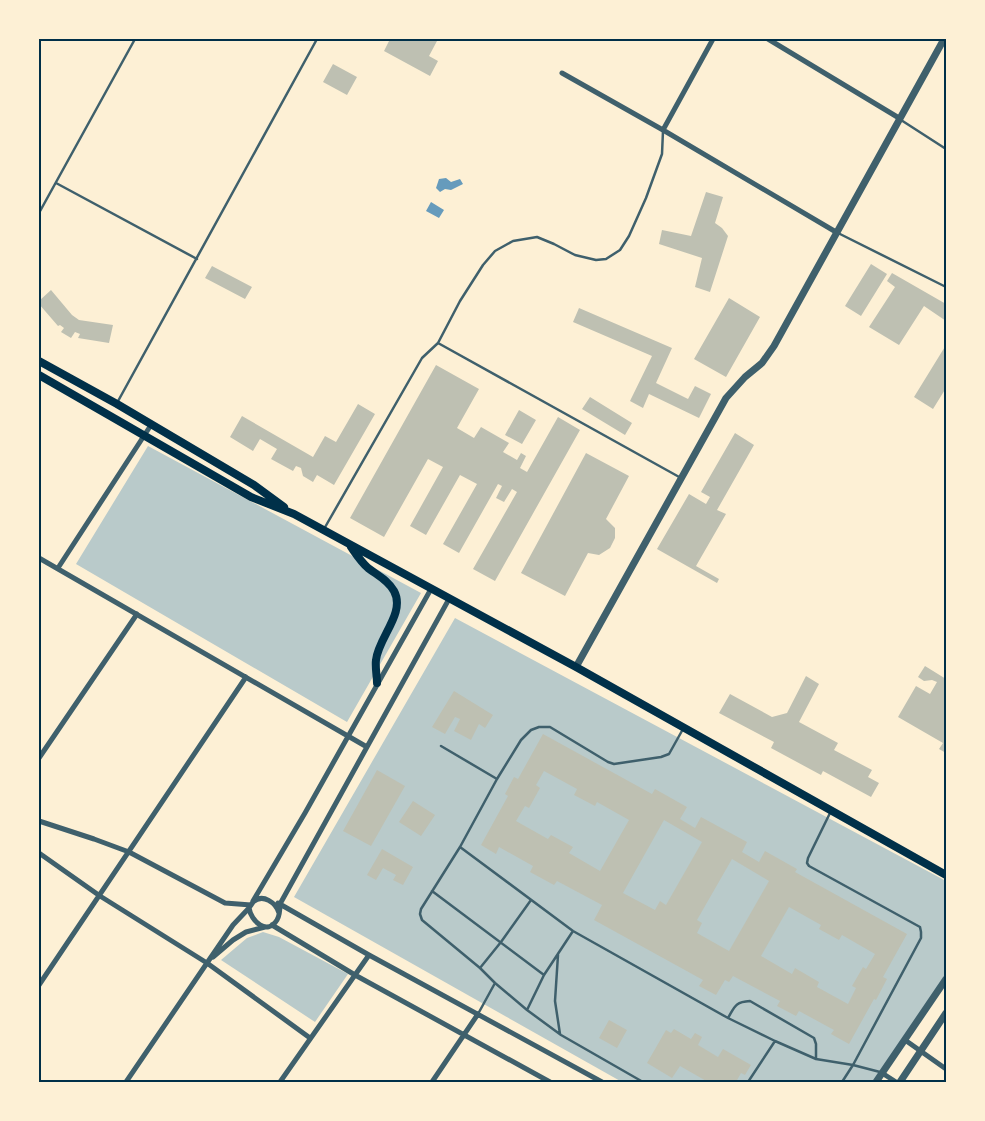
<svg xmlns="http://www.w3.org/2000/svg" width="985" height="1121" font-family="'Space Grotesk',sans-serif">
<rect width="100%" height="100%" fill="#fdf0d5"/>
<path fill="#b9caca" d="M 148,446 L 421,593 L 347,722 L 76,564 Z
M 455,618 L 946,881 L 946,974 L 873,1082 L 622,1082 L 294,897 Z
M 263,932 L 279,937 L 348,974 L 315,1022 L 221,960 L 247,938 Z"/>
<path fill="#669bbc" d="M 446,178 L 451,182 L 460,179 L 463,184 L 451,190 L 445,189 L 440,192 L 436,188 L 439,179 Z
M 431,202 L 444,210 L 439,218 L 426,211 Z"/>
<path fill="#bec0b2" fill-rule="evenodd" d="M 390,39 L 433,39 L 437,41 L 429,56 L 438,61 L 430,76 L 384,51 Z
M 333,64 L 357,77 L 347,95 L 323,82 Z
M 706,192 L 723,197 L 715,223 L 722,228 L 728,236 L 710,292 L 695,287 L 702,258 L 659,244 L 662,230 L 691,236 Z
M 871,264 L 887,274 L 861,316 L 845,306 Z
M 212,266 L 252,287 L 245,299 L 205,278 Z
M 892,273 L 946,304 L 946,321 L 924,306 L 899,345 L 869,327 L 895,287 L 887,281 Z
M 51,290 L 72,315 L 79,320 L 113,325 L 109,343 L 78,338 L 80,334 L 75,332 L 71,338 L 61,332 L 64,328 L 60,325 L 58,326 L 39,304 L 39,301 Z
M 729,298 L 760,317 L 726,377 L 694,359 Z
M 579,308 L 672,348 L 656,383 L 688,399 L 695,386 L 711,394 L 699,418 L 649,394 L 643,408 L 630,401 L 652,356 L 573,322 Z
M 946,345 L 946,388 L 933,409 L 914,397 Z
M 436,365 L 479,389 L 457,428 L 474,438 L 481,427 L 509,443 L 503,452 L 517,460 L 521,453 L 526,456 L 520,468 L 527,472 L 558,417 L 580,430 L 495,581 L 473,569 L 517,492 L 512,489 L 504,502 L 496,498 L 502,486 L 498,484 L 459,553 L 443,544 L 477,484 L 460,475 L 426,535 L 410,526 L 443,467 L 428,459 L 384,537 L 350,518 Z
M 590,397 L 632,423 L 625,435 L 582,409 Z
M 358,404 L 375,414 L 334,485 L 317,475 L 313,482 L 303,476 L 301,468 L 296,466 L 293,471 L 271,459 L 277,449 L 260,439 L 253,451 L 230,437 L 242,416 L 313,457 L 325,436 L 336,442 Z
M 519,410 L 536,420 L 522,444 L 505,435 Z
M 735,433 L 754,445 L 717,510 L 726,514 L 696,566 L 719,579 L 717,583 L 657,549 L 689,494 L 706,504 L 710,497 L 701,492 Z
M 586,453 L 629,476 L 606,519 L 615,528 L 615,538 L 610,548 L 599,555 L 588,553 L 565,596 L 521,573 Z
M 925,666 L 946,679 L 946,753 L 939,749 L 943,743 L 898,717 L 916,686 L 930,694 L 937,682 L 932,680 L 924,681 L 918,677 Z
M 806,676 L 819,684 L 799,722 L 838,743 L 834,750 L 872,770 L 868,777 L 879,783 L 871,797 L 823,771 L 821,775 L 771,748 L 774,742 L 719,713 L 730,694 L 772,717 L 787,713 Z
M 454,691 L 493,715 L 485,728 L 479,724 L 471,740 L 454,731 L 460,719 L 455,717 L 445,734 L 432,727 Z
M 543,734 L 652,794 L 655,789 L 687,807 L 680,819 L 695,828 L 701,817 L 747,842 L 742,852 L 759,862 L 765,851 L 797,869 L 795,872 L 907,934 L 883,977 L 887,979 L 876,1000 L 874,999 L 849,1044 L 831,1034 L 834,1030 L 799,1011 L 796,1016 L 777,1006 L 780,1001 L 733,976 L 729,982 L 725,980 L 716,995 L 699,986 L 703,980 L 594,920 L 602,905 L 557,881 L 554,885 L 530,872 L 533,866 L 499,847 L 496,854 L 481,845 L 508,796 L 505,794 L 514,777 L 518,779 ZM 544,771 L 577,789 L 574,795 L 595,806 L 597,802 L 629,820 L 600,871 L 569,853 L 573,847 L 551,835 L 548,839 L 516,821 L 525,806 L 529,808 L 540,788 L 536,785 ZM 664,820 L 702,842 L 666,905 L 660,901 L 655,910 L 623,893 ZM 732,859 L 769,881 L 729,951 L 697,933 L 702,923 L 697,920 ZM 789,907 L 821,925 L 819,929 L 839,940 L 842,935 L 875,954 L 866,969 L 863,967 L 852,986 L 856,988 L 848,1004 L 817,987 L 819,982 L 795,968 L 792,974 L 761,956 Z
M 377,770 L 405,786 L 371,846 L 343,831 Z
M 413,801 L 435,815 L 421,836 L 399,822 Z
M 382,849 L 413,867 L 403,885 L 393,880 L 396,875 L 383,868 L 376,880 L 367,875 Z
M 609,1020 L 627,1030 L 617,1048 L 599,1038 Z
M 674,1029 L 691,1039 L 695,1033 L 702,1037 L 698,1045 L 718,1057 L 723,1049 L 751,1065 L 745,1075 L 741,1073 L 736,1082 L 708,1082 L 680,1066 L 672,1078 L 647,1063 L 666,1030 L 671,1033 Z"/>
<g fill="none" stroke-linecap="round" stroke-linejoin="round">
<path stroke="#3f606c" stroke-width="2.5" d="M 901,120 L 946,149
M 663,131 L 662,154 L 646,198 L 629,236 L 620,250 L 606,259 L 596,260 L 575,255 L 554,244 L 537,237 L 513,241 L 495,251 L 483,265 L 460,301 L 438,343 L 681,478
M 56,183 L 197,259
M 39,213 L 135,39
M 838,233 L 946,287
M 117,403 L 317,39
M 324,529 L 422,358 L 438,343
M 441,746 L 497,779
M 831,811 L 808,858 L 807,863 L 809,866 L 920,927 L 921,932 L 921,938 L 853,1065 L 842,1082
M 460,847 L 573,931 L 728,1018 L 775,1041 L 816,1059 L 853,1065 L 880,1072
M 432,891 L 544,975
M 573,931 L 544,975 L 527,1010 L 495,983 L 480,968 L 422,920 L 420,914 L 421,909 L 460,847 L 497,779 L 521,740 L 531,730 L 539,727 L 550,727 L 608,762 L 614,764 L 661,757 L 669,754 L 683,729
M 558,955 L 555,1001 L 560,1034
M 480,968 L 501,942 L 531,900
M 527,1010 L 561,1035 L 643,1082
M 478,1014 L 495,983
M 728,1018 C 735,1006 735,1002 750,1001 L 814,1038 L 816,1044 L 816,1059
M 748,1082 L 775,1041"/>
<path stroke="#3f606c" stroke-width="5" d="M 768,39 L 899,118
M 562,73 L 663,130 L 836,232
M 663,130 L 713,39
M 39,558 L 367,747
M 58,568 L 151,425
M 39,758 L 137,614
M 39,821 L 94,839 L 129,852 L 225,903 L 251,905
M 39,853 L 100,896 L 207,963 L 310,1038
M 253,901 L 305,813 L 431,589
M 278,903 L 369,955 L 602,1082
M 279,913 C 276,903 263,893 253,902 C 253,902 249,908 249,908 C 251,921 267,936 277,920 C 280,915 280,909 280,904 L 449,599
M 272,925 L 355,975 L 550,1082
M 213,957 L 233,940 L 246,932 L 265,927
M 39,985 L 246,677
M 905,1040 L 946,1069
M 882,1073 L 896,1082
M 126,1082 L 207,963 L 233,925 L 249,908
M 280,1082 L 369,955
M 432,1082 L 478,1014"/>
<path stroke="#3f606c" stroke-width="7" d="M 576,667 L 726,398 L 745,377 L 762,363 L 774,346 L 944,39
M 876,1082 L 946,979
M 900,1082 L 946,1013"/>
<path stroke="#003049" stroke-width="8" d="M 39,361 L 117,404 L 254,485 L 284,507
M 39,375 L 251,497 L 294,514 L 576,667 L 946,875
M 351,547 C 356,554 361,562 368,568 C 377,575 388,580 394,591 C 406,613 378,638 376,660 C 375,667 377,676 377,683"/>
</g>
<rect width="985" height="1121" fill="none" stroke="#fdf0d5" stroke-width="80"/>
<rect x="40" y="40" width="905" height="1041" fill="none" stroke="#003049" stroke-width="2"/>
</svg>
